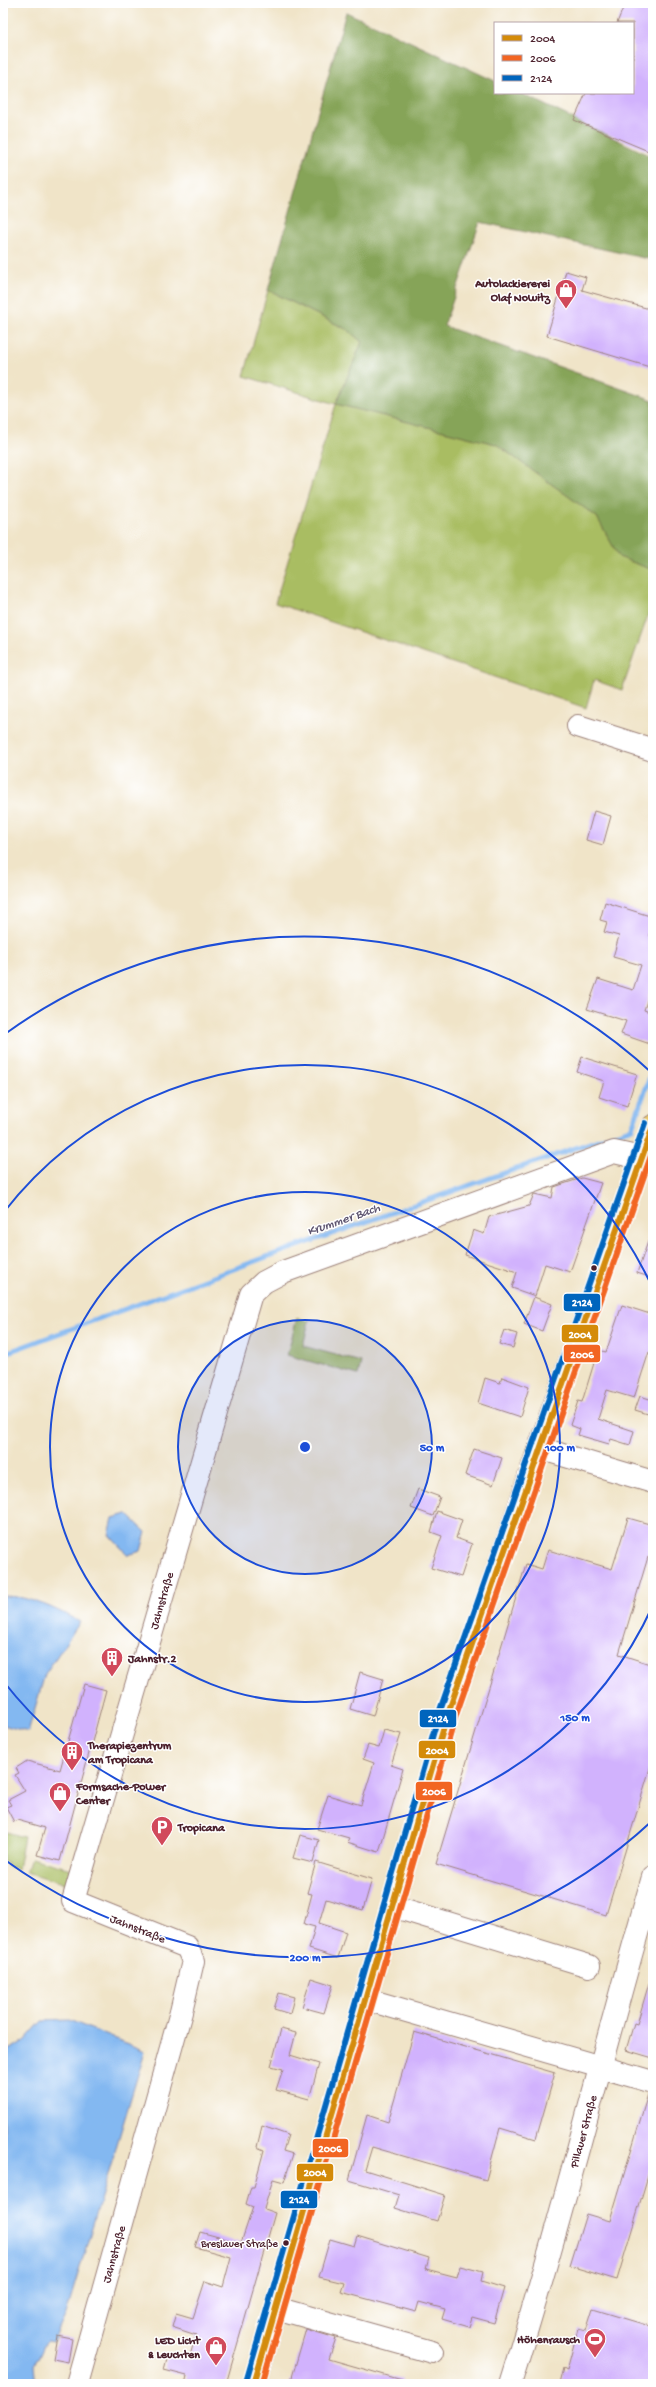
<svg xmlns="http://www.w3.org/2000/svg" width="656" height="2387" font-family="'Gochi Hand',sans-serif">
<rect width="100%" height="100%" fill="#fff"/>
<filter id="ink" filterUnits="userSpaceOnUse"><feTurbulence type="fractalNoise" baseFrequency=".025" numOctaves="2"/><feDisplacementMap in="SourceGraphic" scale="8" xChannelSelector="R" yChannelSelector="G"/><feConvolveMatrix kernelMatrix="1 2 1 2 8 2 1 2 1" color-interpolation-filters="sRGB"/></filter>
<filter id="wash" filterUnits="userSpaceOnUse"><feTurbulence type="fractalNoise" baseFrequency=".012" numOctaves="4" result="noise"/><feDisplacementMap in="SourceGraphic" scale="16" xChannelSelector="R" yChannelSelector="G"/><feGaussianBlur stdDeviation="0.9" result="paint"/><feColorMatrix in="noise" values="0 0 0 0 0 0 0 0 0 0 0 0 0 0 0 0 0 1.4 0 .05"/><feComposite in="paint" operator="in"/></filter>
<g filter="url(#wash)">
<rect width="100%" height="100%" fill="#f0e4c8"/>
<path fill="#a9bd62" stroke="#7a6e46" d="M 268,290 L 348,330 L 362,342 L 336,404 L 496,444 L 597,517 L 619,557 L 653,570 L 653,601 L 622,690 L 594,680 L 586,708 L 275,603 L 336,404 L 244,376 Z
M 297,1318 L 309,1321 L 303,1346 L 361,1362 L 358,1375 L 287,1355 Z
M 3,1831 L 24,1837 L 18,1869 L 7,1866 L 7,1862 L 3,1861 Z
M 31,1858 L 71,1869 L 67,1884 L 26,1872 Z"/>
<path fill="#86a458" stroke="#686242" d="M 346,12 L 495,81 L 495,93 L 520,93 L 653,157 L 653,260 L 480,222 L 444,326 L 653,400 L 653,570 L 619,557 L 597,517 L 496,444 L 336,404 L 362,342 L 348,330 L 268,290 Z"/>
<path fill="#83b8f1" stroke="#666c8e" d="M 127,1514 L 146,1532 L 141,1551 L 128,1555 L 109,1535 L 113,1518 Z
M 3,1596 C 31,1596 56,1609 80,1622 L 45,1674 L 28,1732 L 3,1725 Z
M 69,2020 L 145,2051 L 66,2314 L 53,2342 L 46,2341 L 35,2366 L 37,2384 L 3,2384 L 3,2053 L 24,2041 L 42,2021 Z"/>
<g fill="none" stroke-linecap="round" stroke-linejoin="round">
<path stroke="#83b8f1" stroke-width="5" d="M 3,1354 L 261,1259 L 632,1128 L 653,1068"/>
</g>
<g id="blocks">
<path fill="#d1b2fd" d="M 625,3 L 647,3 L 653,6 L 653,153 L 574,120 L 586,93 L 633,93 L 633,23 L 617,23 Z
M 566,271 L 586,277 L 582,290 L 653,310 L 653,368 L 547,336 Z
M 594,811 L 611,816 L 603,845 L 586,840 Z
M 605,902 L 653,917 L 649,935 L 653,937 L 653,982 L 644,1010 L 653,1013 L 653,1034 L 650,1044 L 621,1034 L 626,1021 L 587,1009 L 598,979 L 633,990 L 641,965 L 613,957 L 619,936 L 604,932 L 607,922 L 600,920 Z
M 582,1057 L 637,1074 L 627,1106 L 599,1097 L 604,1081 L 577,1072 Z
M 582,1178 L 601,1183 L 570,1272 L 545,1264 L 535,1296 L 512,1288 L 517,1272 L 465,1255 L 473,1230 L 484,1234 L 489,1217 L 529,1206 L 534,1194 L 552,1198 L 554,1187 Z
M 651,1233 L 653,1233 L 653,1278 L 637,1273 Z
M 534,1297 L 552,1304 L 542,1331 L 524,1324 Z
M 622,1305 L 653,1315 L 653,1354 L 649,1352 L 634,1398 L 607,1390 L 598,1419 L 634,1431 L 630,1445 L 611,1439 L 609,1444 L 578,1435 L 580,1429 L 570,1425 L 578,1401 L 582,1402 L 598,1350 L 606,1352 Z
M 504,1330 L 517,1334 L 513,1348 L 499,1344 Z
M 502,1377 L 529,1387 L 520,1417 L 478,1403 L 485,1378 L 500,1383 Z
M 640,1396 L 653,1400 L 648,1414 L 635,1410 Z
M 474,1449 L 502,1458 L 493,1485 L 465,1475 Z
M 418,1489 L 440,1497 L 433,1516 L 411,1508 Z
M 437,1511 L 462,1520 L 456,1538 L 472,1544 L 461,1577 L 431,1568 L 442,1536 L 431,1532 Z
M 628,1518 L 653,1525 L 653,1559 L 648,1557 L 619,1654 L 653,1665 L 653,1758 L 606,1915 L 436,1864 L 526,1564 L 542,1569 L 548,1550 L 612,1569 Z
M 360,1672 L 383,1679 L 373,1716 L 350,1709 Z
M 84,1684 L 106,1690 L 60,1861 L 37,1855 L 45,1828 L 17,1820 L 14,1822 L 6,1807 L 11,1805 L 8,1800 L 25,1791 L 15,1775 L 19,1773 L 16,1768 L 27,1761 L 60,1770 Z
M 384,1730 L 401,1734 L 391,1765 L 403,1769 L 379,1852 L 347,1842 L 349,1838 L 317,1829 L 328,1795 L 361,1805 L 374,1763 L 363,1759 L 368,1745 L 379,1748 Z
M 300,1835 L 319,1840 L 313,1863 L 293,1858 Z
M 316,1862 L 372,1879 L 363,1910 L 326,1899 L 319,1923 L 346,1932 L 338,1958 L 309,1949 L 315,1927 L 304,1924 L 312,1894 L 307,1893 Z
M 311,1978 L 333,1985 L 324,2013 L 302,2007 Z
M 649,1983 L 653,1983 L 653,2058 L 626,2050 L 634,2023 L 637,2024 Z
M 279,1993 L 294,1997 L 290,2014 L 274,2009 Z
M 281,2029 L 296,2033 L 290,2055 L 319,2064 L 309,2099 L 276,2090 L 283,2069 L 271,2066 Z
M 414,2032 L 555,2073 L 536,2139 L 500,2128 L 486,2180 L 372,2147 L 365,2170 L 445,2195 L 437,2221 L 395,2208 L 399,2195 L 349,2180 L 367,2115 L 388,2122 Z
M 648,2094 L 653,2094 L 653,2159 L 617,2280 L 570,2266 L 586,2214 L 610,2221 Z
M 262,2126 L 288,2135 L 283,2151 L 293,2154 L 284,2182 L 273,2179 L 264,2209 L 275,2213 L 226,2384 L 185,2384 L 187,2376 L 164,2370 L 168,2354 L 189,2359 L 196,2335 L 172,2327 L 176,2313 L 193,2318 L 205,2281 L 223,2287 L 231,2257 L 195,2247 L 200,2232 L 241,2243 L 253,2207 L 246,2204 L 251,2187 L 254,2187 L 264,2150 L 257,2147 Z
M 357,2236 L 429,2258 L 426,2269 L 457,2277 L 460,2266 L 483,2272 L 481,2281 L 504,2288 L 494,2323 L 472,2317 L 469,2327 L 442,2319 L 445,2309 L 419,2302 L 416,2312 L 341,2292 L 344,2283 L 319,2277 L 330,2239 L 354,2246 Z
M 593,2309 L 653,2327 L 653,2384 L 559,2384 L 563,2368 L 567,2370 L 578,2329 L 586,2331 Z
M 306,2329 L 336,2338 L 329,2359 L 402,2380 L 401,2384 L 290,2384 Z
M 57,2336 L 72,2339 L 68,2362 L 53,2359 Z"/>
</g>
</g>
<g filter="url(#ink)">
<use href="#blocks" fill-opacity="0" stroke="#9d827a" stroke-width="1"/>
<g fill="none" stroke-linecap="round" stroke-linejoin="round">
<g stroke="#9d827a" stroke-width="24">
<g id="minor">
<path d="M 578,726 L 653,750"/>
<path d="M 539,1448 L 653,1482"/>
<path d="M 392,1906 L 589,1966"/>
<path d="M 365,1999 L 653,2082"/>
<path d="M 276,2308 L 432,2352"/>
<path id="s1" d="M 77,2384 L 181,2012 L 193,1961 L 187,1947 L 73,1901 L 251,1294 L 264,1282 L 283,1272 L 614,1152 L 641,1158"/>
<path id="s2" d="M 510,2384 C 563,2216 604,2046 653,1877"/>
</g>
</g>
<g stroke="#9d827a" stroke-width="24">
<path id="major" d="M 254,2384 L 448,1713 L 539,1448 L 653,1126"/>
</g>
<use href="#minor" stroke="#fff" stroke-width="22"/>
<use href="#major" stroke="#e9c769" stroke-width="22"/>
<g stroke="#fff" stroke-width="9">
<path id="bus-1" d="M 254,2384 L 448,1713 L 653,1126"/>
</g>
<g stroke="#fff" stroke-width="9">
<path id="bus-2" d="M 262,2384 L 456,1715 L 653,1150"/>
</g>
<g stroke="#fff" stroke-width="9">
<path id="bus-3" d="M 246,2382 L 440,1710 L 645,1123"/>
</g>
<use href="#bus-1" stroke="#d48b09" stroke-width="6"/>
<use href="#bus-2" stroke="#f26522" stroke-width="6"/>
<use href="#bus-3" stroke="#0065bd" stroke-width="6"/>
</g>
</g>
<circle cx="305" cy="1447" r="127" fill="#1d4ed8" fill-opacity=".12"/>
<g fill="none" stroke="#1d4ed8" stroke-width="2">
<circle cx="305" cy="1447" r="127"/>
<circle cx="305" cy="1447" r="255"/>
<path d="M653 1605A382 382 0 0 1 4 1682M4 1212A382 382 0 0 1 653 1289"/>
<path d="M653 1820A510 510 0 0 1 5 1860M5 1034A510 510 0 0 1 653 1074"/>
</g>
<defs>
<g id="shop-pin" transform="scale(1.15)"><path d="M0 17L-7.5 6A9.5 9.5 0 1 1 7.5 6Z" fill="#d1495b" stroke="#fff"/><path d="M-5-2.5h2.3a2.7 3.5 0 0 1 5.4 0H5L5.5 6h-11ZM-1.5-2.5h3a1.5 2.3 0 0 0-3 0Z" fill="#fff"/></g>
<g id="building-pin" transform="scale(1.15)"><path d="M0 17L-7.5 6A9.5 9.5 0 1 1 7.5 6Z" fill="#d1495b" stroke="#fff"/><path d="M-4-6H4V6H1V3H-1V6H-4ZM-2.5-4.3h1.7v1.8h-1.7ZM.8-4.3h1.7v1.8H.8ZM-2.5-1h1.7V.8h-1.7ZM.8-1h1.7V.8H.8Z" fill="#fff"/></g>
<g id="parking-pin" transform="scale(1.15)"><path d="M0 17L-7.5 6A9.5 9.5 0 1 1 7.5 6Z" fill="#d1495b" stroke="#fff"/><path d="M-3.5-5.5H1a3.5 3.5 0 0 1 0 7H-1V5.5H-3.5ZM-1-3.4V-.6H.8a1.4 1.4 0 0 0 0-2.8Z" fill="#fff"/></g>
<g id="stadium-pin" transform="scale(1.15)"><path d="M0 17L-7.5 6A9.5 9.5 0 1 1 7.5 6Z" fill="#d1495b" stroke="#fff"/><path d="M0-5a6.5 5 0 1 0 0 10a6.5 5 0 1 0 0-10ZM-3.5-1.8h7v3.6h-7Z" fill="#fff"/></g>
</defs>
<g fill-rule="evenodd">
<use href="#shop-pin" x="566" y="290"/>
<use href="#building-pin" x="112" y="1658"/>
<use href="#building-pin" x="72" y="1752"/>
<use href="#shop-pin" x="60" y="1793"/>
<use href="#parking-pin" x="162" y="1827"/>
<use href="#stadium-pin" x="595" y="2339"/>
<use href="#shop-pin" x="216" y="2347"/>
</g>
<g fill="#4a1f2b" stroke="#fff" stroke-width="1.5">
<circle cx="594" cy="1268" r="3.5"/>
<circle cx="286" cy="2243" r="3.5"/>
</g>
<g text-anchor="middle" stroke-width="3" stroke-linejoin="round" paint-order="stroke">
<g font-size="11" fill="#4a1f2b" stroke="#fff" text-anchor="end">
<text x="278" y="2247">Breslauer Straße</text>
</g>
<g font-size="12" font-weight="bold" fill="#4a1f2b" stroke="#fff" text-anchor="start">
<text x="550" y="287" text-anchor="end">Autolackiererei<tspan x="550" dy="14">Olaf Nowitz</tspan></text>
<text x="128" y="1662">Jahnstr.2</text>
<text x="88" y="1749">Therapiezentrum<tspan x="88" dy="14">am Tropicana</tspan></text>
<text x="76" y="1790">Formsache-Power<tspan x="76" dy="14">Center</tspan></text>
<text x="178" y="1831">Tropicana</text>
<text x="580" y="2343" text-anchor="end">Höhenrausch</text>
<text x="200" y="2344" text-anchor="end">LED Licht<tspan x="200" dy="14">&amp; Leuchten</tspan></text>
</g>
<g font-size="12" fill="#4a1f2b" stroke="#fff">
<text dy="4" stroke="none"><textPath href="#s1" startOffset="890">Jahnstraße</textPath></text>
<text transform="translate(138 1928) rotate(22)" y="4">Jahnstraße</text>
<text dy="4" stroke="none"><textPath href="#s2" startOffset="263">Pillauer Straße</textPath></text>
<text dy="4" stroke="none"><textPath href="#s1" startOffset="135">Jahnstraße</textPath></text>
</g>
<g font-size="13" font-style="italic" fill="#5e5570" stroke="#fff">
<text transform="translate(343 1218) rotate(-19)" y="5">Krummer Bach</text>
</g>
</g>
<circle cx="305" cy="1447" r="6" fill="#1d4ed8" stroke="#fff" stroke-width="2"/>
<g font-size="12" text-anchor="middle" font-weight="bold" fill="#1d4ed8" stroke="#fff" stroke-width="3" stroke-linejoin="round" paint-order="stroke">
<text x="432" y="1451">50 m</text>
<text x="560" y="1451">100 m</text>
<text x="575" y="1721">150 m</text>
<text x="305" y="1961">200 m</text>
</g>
<g stroke="#fff" stroke-width="1.5">
<rect x="563" y="1293" width="38" height="19" rx="4" fill="#0065bd"/>
<rect x="561" y="1324" width="38" height="19" rx="4" fill="#d48b09"/>
<rect x="563" y="1344" width="38" height="19" rx="4" fill="#f26522"/>
<rect x="419" y="1709" width="38" height="19" rx="4" fill="#0065bd"/>
<rect x="418" y="1740" width="38" height="19" rx="4" fill="#d48b09"/>
<rect x="415" y="1781" width="38" height="20" rx="4" fill="#f26522"/>
<rect x="312" y="2138" width="37" height="20" rx="4" fill="#f26522"/>
<rect x="296" y="2163" width="38" height="19" rx="4" fill="#d48b09"/>
<rect x="280" y="2190" width="38" height="19" rx="4" fill="#0065bd"/>
</g>
<g font-size="11" text-anchor="middle" font-weight="bold" fill="#fff">
<text x="582" y="1306">2124</text>
<text x="580" y="1338">2004</text>
<text x="582" y="1358">2006</text>
<text x="438" y="1722">2124</text>
<text x="437" y="1754">2004</text>
<text x="434" y="1795">2006</text>
<text x="330" y="2152">2006</text>
<text x="315" y="2176">2004</text>
<text x="299" y="2203">2124</text>
</g>
<rect width="656" height="2387" fill="none" stroke="#fff" stroke-width="16"/>
<rect x="494" y="22" width="140" height="72" fill="#ffffff" stroke="#b7a5aa"/>
<rect x="502" y="35" width="20" height="6" fill="#d48b09" stroke="#b7a5aa"/>
<text x="530" y="42" font-size="12" fill="#4a1f2b">2004</text>
<rect x="502" y="55" width="20" height="6" fill="#f26522" stroke="#b7a5aa"/>
<text x="530" y="62" font-size="12" fill="#4a1f2b">2006</text>
<rect x="502" y="75" width="20" height="6" fill="#0065bd" stroke="#b7a5aa"/>
<text x="530" y="82" font-size="12" fill="#4a1f2b">2124</text>
</svg>
